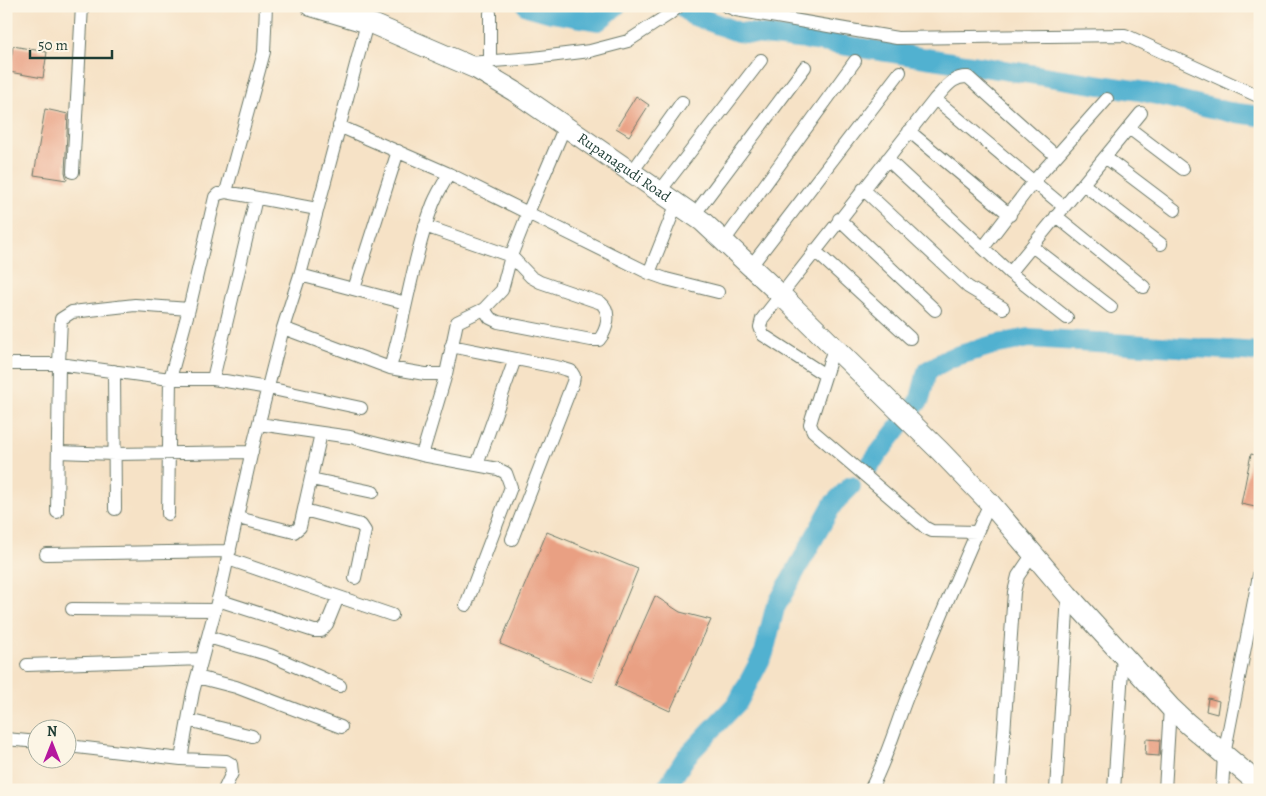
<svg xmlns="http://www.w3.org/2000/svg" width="1266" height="796" font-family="Alegreya,serif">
<rect width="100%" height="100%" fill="#fcf5e5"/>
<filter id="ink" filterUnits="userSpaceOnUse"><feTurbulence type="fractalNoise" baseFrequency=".02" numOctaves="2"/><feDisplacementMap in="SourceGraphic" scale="10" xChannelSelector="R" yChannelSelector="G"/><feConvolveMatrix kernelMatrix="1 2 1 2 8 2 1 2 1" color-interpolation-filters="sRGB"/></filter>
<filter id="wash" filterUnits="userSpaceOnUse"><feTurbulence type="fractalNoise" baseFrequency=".0096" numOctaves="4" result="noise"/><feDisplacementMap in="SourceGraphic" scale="20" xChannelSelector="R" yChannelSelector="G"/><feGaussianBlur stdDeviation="1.12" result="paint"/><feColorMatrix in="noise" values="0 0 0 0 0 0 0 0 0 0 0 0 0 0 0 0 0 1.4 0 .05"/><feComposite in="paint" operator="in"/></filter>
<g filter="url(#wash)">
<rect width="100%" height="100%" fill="#f6e2c6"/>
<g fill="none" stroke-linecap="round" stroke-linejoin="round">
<path stroke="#51b1d0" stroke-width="20" d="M 527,6 L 552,13 L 598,21 L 616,6
M 682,6 L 692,15 L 738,32 L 816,41 L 1140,91 L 1229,112 L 1260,116
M 869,466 L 920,399 L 927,371 L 950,358 L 993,345 L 1029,338 L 1260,352
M 665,790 L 686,757 L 738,702 L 764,653 L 775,608 L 833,504 L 851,486"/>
</g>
<g id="blocks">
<path fill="#e9a083" d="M 13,46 L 47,52 L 43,78 L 9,72 Z
M 636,96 L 649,105 L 629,136 L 616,128 Z
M 45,109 L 68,114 L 65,172 L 67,180 L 34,175 Z
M 1251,454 L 1260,456 L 1260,508 L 1241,504 Z
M 547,532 L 638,569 L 592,682 L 500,644 Z
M 655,596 L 680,612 L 711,620 L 670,711 L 615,686 Z
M 1208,698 L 1219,701 L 1217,714 L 1206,711 Z
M 1146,739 L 1160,740 L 1159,756 L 1145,755 Z"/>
</g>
</g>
<g filter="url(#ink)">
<use href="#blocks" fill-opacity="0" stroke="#6a7767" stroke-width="1"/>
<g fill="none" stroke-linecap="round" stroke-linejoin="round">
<g stroke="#6a7767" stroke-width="14">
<path id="minor" d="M 726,6 L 736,10 L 897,38 L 1125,35 L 1260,97
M 490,13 L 490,61
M 469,63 L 533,58 L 590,51 L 628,41 L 668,15 L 679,6
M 935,99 L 1064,207
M 339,126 L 449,174 L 528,213 L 565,126
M 1129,128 L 1183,169
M 909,131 L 1010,215
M 1105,157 L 1175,210
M 887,159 L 1010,273 L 1067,318
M 73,172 L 82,6
M 632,172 L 682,102
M 1083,184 L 1161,244
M 863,189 L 968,287 L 1003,308
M 660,191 L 761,60
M 226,192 L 264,52 L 266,6
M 677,203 L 649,273 L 666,279 L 718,292
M 694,215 L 805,67
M 1056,216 L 1144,287
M 839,219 L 935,310
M 425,226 L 511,256 L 531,277 L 540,282 L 601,303 C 612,312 607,330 599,340 L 591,340 L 498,322 L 490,318 L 484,309
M 724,241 L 855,61
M 1032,246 L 1111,307
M 983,248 L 1034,181 L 1107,99
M 814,250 L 910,338
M 751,266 L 900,72
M 1010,273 L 1141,113
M 300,275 L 406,303
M 354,289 L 398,151
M 283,328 L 390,368 L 425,374 L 446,374
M 451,346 L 561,368 L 571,371 L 574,376 L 573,382 L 512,539
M 834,348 L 812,417 L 810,424 L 813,431 L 926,528 L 932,531 L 977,532
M 9,364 L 59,364 L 170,379 L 213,379 L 268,388 L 361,408
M 390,368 C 406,314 413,257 433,204 C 437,194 443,184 449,174
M 114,371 L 115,509
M 825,375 L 763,335 L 760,327 L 762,319 L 935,99 C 946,88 952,76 968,77 L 1056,156
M 213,379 L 256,198
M 259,424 L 350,437 L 422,455 L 498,469 L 506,473 L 511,487 L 466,605
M 58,452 L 114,454 L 252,452
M 422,455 L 446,374 L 457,322 L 484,309 L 502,290 L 511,256 L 528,213 L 649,273
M 477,465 L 515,359
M 311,479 L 373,492
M 304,510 L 361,525 L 365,531 L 355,578
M 57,512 L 59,364 L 61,319 L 72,312 L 135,305 L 189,309
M 168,514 L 170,379 L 189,309 L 215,197 L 218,194 L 226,192 L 317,209
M 238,518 L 294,532 L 300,527 L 321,433
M 46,554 L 230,551
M 228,559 L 392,615
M 218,600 L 314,631 L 321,631 L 327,624 L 338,597
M 72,609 L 215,610
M 208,637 L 270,655 L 340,686
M 27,665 L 202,659
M 197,677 L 236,687 L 341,727
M 188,720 L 252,736
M 6,739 L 38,742
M 68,746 L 181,759 L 226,761 L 231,764 L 232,773 L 224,790
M 181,759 L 193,692 L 222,584 L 253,446 L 283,328 L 300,275 L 367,23
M 870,790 C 886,761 895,728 907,697 C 934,632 961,567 990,503
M 1000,790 L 1014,592 L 1018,576 L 1033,554
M 1056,790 L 1068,595
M 1114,790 L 1123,655
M 1165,790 L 1170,707
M 1222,790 L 1224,755 L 1260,570"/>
</g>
<g stroke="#6a7767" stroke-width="22">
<g id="primary">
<path id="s1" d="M 311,6 L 375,25 L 477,69 L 514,91 L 702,221 L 780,294 L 940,451 L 990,503 L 1068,595 L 1170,707 L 1188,724 L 1260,785"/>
</g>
</g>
<use href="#minor" stroke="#fff" stroke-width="12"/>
<use href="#primary" stroke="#fff" stroke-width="20"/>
</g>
</g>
<g text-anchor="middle" stroke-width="4" stroke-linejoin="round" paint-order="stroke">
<g font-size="15" fill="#1f3d34" stroke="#fcf5e5">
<text dy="5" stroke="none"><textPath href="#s1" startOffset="355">Rupanagudi Road</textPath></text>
</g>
</g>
<rect width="1266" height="796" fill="none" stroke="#fcf5e5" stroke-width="25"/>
<g transform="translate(52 744)"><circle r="24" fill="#fcf5e5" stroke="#a4ab9e"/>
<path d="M0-4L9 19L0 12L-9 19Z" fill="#b5179e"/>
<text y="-8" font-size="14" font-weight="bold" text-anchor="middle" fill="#1f3d34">N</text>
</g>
<path d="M30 50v8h82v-8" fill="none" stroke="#1f3d34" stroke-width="2.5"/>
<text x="38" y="50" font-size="15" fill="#1f3d34" stroke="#fcf5e5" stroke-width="4" paint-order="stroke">50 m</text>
</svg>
